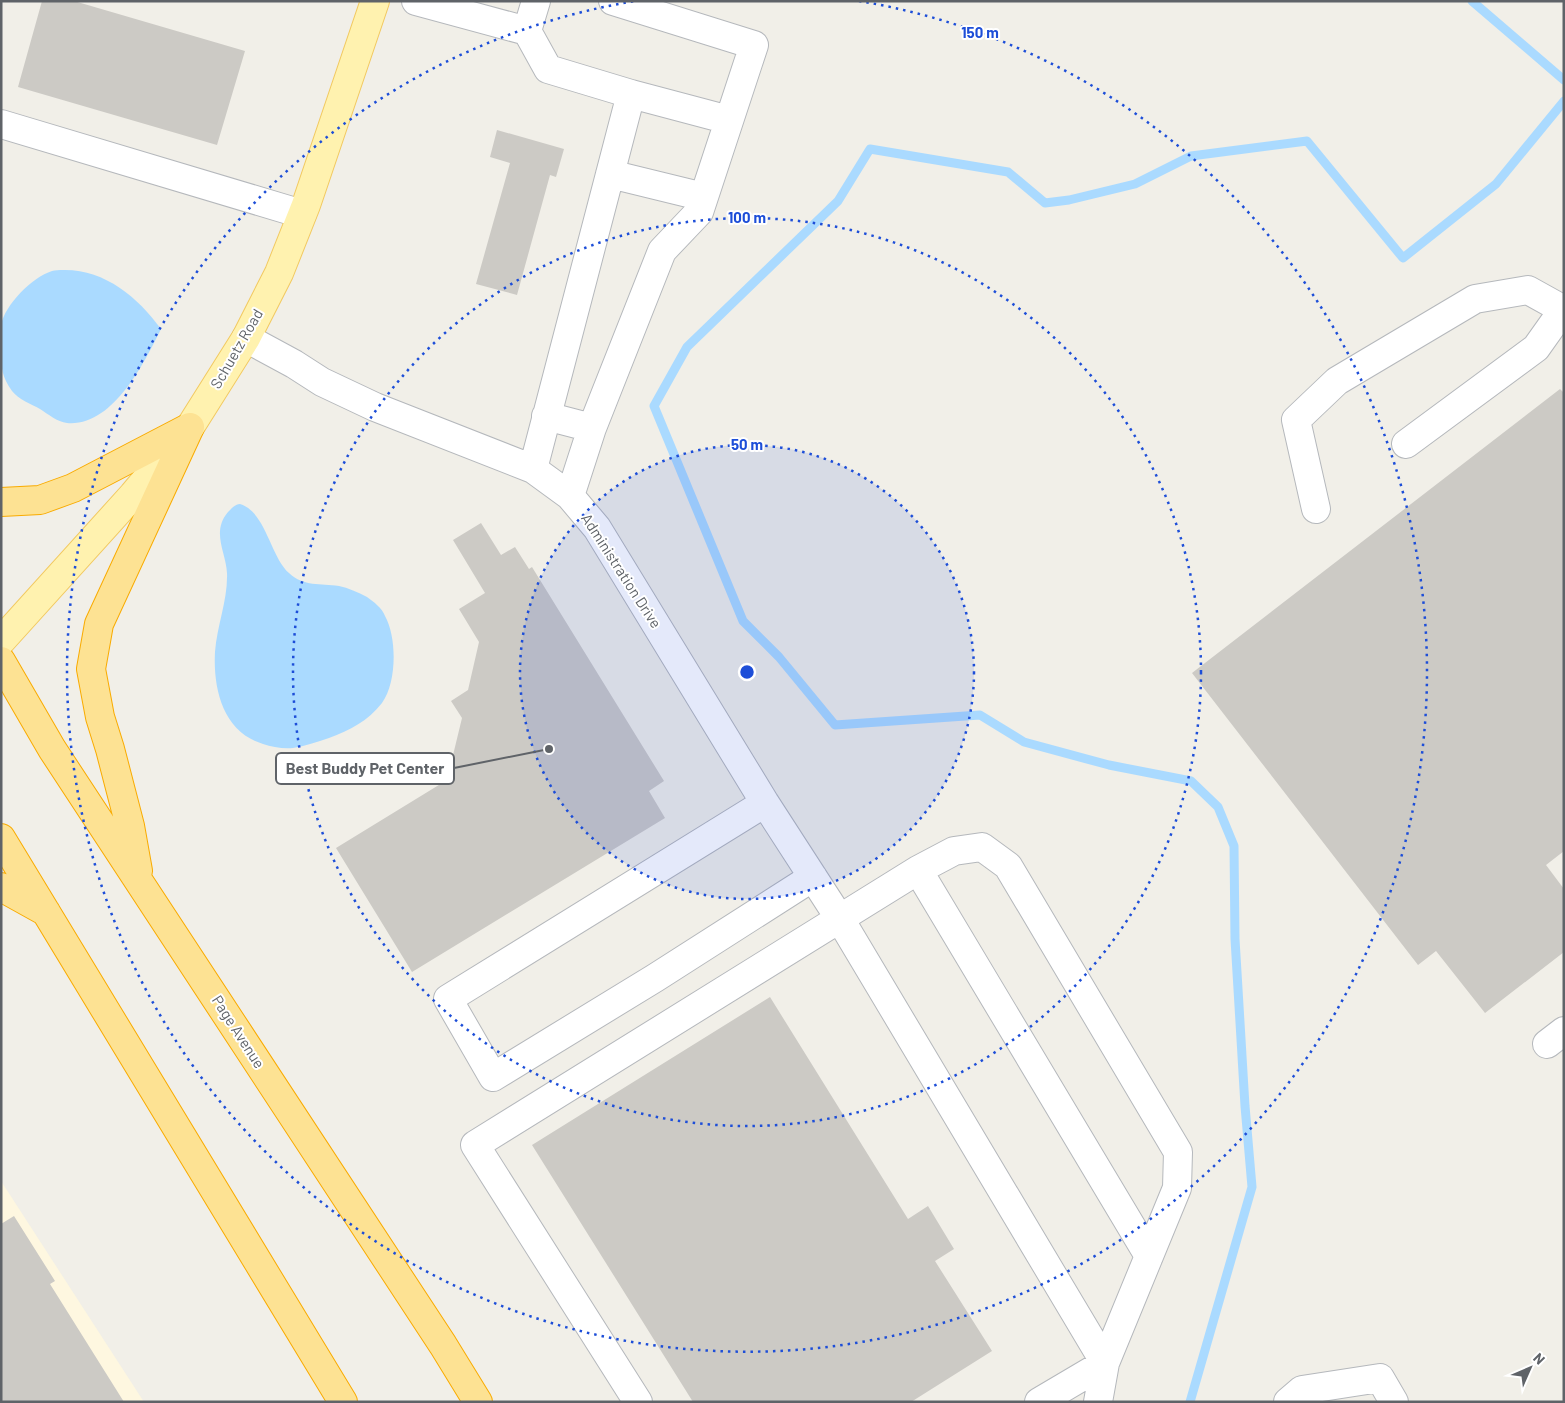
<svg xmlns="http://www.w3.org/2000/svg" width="1565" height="1403" font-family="Barlow,sans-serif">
<rect width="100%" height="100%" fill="#f1efe8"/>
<path fill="#fef7e0" d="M 1,1181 L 144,1402 L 1,1402 Z"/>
<path fill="#aadaff" d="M 63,270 C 104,269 138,297 161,329 C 144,363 113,427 67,423 C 57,422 48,414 40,409 C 31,404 18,399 12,391 C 2,377 1,368 1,352 C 1,343 0,333 1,325 C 5,305 32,277 52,271 C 55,270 59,270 63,270 Z
M 240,504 C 266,512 270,556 289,573 C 304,587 320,583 339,586 C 348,588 358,592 367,597 C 374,602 382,608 385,616 C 397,637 397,683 382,703 C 368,721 350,730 329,738 C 317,742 305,746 293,748 C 283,749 272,747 263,744 C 223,732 213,689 215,652 C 217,625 228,600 227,573 C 226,552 211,532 228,512 C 232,508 234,505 240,504 Z"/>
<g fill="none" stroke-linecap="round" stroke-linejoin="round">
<path stroke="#aadaff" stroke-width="9" d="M 1472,1 L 1564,80
M 1190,1402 L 1252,1187 L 1245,1106 L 1235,939 L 1234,846 L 1218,807 L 1191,781 L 1109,765 L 1024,742 L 980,715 L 835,725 L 779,657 L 743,621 L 654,406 L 687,347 L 838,201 L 870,149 L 1008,172 L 1045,203 L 1069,200 L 1135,184 L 1191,156 L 1307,141 L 1403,258 L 1496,184 L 1564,101"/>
</g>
<path fill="#cccac5" d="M 42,1 L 74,1 L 245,51 L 217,145 L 18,87 Z
M 497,130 L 564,149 L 556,177 L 550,175 L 517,295 L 476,284 L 510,163 L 490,157 Z
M 1560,389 L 1564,393 L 1564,851 L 1546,865 L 1564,889 L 1564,952 L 1485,1013 L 1436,951 L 1418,965 L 1192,673 Z
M 481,523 L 501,555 L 515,547 L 529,569 L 532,567 L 664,781 L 649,791 L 665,818 L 412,972 L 336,848 L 447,780 L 462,718 L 451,701 L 468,690 L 479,642 L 459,609 L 485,593 L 453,540 Z
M 770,997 L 908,1219 L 928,1206 L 954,1249 L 935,1261 L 992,1351 L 911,1402 L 693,1402 L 532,1145 Z
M 14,1216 L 55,1281 L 50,1284 L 124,1402 L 1,1402 L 1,1224 Z"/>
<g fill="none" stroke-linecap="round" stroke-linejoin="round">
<g stroke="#b5b8bc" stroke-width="30">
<path id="minor" d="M 416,1 L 527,31 L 536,1
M 527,31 L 548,69 L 631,94 L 533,469
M 631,94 L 729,120
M 1,124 L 302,214
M 610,174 L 704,197
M 246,338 L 294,364 L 322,382 L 375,407 L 533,469 L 570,496 L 597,528 L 765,803 L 840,919 L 1105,1363 L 1098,1402
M 546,416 L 592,428
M 1406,444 L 1536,348 L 1563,310
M 570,496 L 592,428 L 662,251 L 699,212 L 754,45 L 613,1
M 1316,509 L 1296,420 L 1337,381 L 1475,299 L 1528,290 L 1564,310
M 765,803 L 448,999 L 493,1077 L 655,978 L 813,877
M 918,870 L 1149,1256
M 1547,1044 L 1564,1031
M 638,1402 L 475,1145 L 918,870 L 954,851 L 982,847 L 1008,866 L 1178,1152 L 1177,1188 L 1105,1363 L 1039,1402
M 1288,1402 L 1302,1390 L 1380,1378 L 1394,1402"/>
</g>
<g stroke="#f2c960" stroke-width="30">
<path id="major" d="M 1,641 L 133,495 L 190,427 L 246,338 L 279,273 L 306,205 L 375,1"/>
</g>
<g stroke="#f9ab00" stroke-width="30">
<path id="highway" d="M 1,502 L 40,500 L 73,488 L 190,427
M 1,661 L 52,749 L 443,1345 L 478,1402
M 1,838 L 343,1402
M 138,871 L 130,826 L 110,749 L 100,717 L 91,669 L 99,624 L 190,427
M 1,887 L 46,912"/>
</g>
<use href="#minor" stroke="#fff" stroke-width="28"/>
<use href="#major" stroke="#fff2af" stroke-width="28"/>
<use href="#highway" stroke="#fde293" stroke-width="28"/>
</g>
<circle cx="747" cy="672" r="227" fill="#1d4ed8" fill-opacity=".12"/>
<g fill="none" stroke="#1d4ed8" stroke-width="2.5" stroke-dasharray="2.5 5">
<circle cx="747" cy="672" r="227"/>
<circle cx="747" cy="672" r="454"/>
<path d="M859 1A680 680 0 1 1 635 1"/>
</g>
<g text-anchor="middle" stroke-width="4" stroke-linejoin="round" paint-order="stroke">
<g font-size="15" fill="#5f6368" stroke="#fff">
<text transform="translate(237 349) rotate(-60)" y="5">Schuetz Road</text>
<text transform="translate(621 571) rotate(57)" y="5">Administration Drive</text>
<text transform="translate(238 1032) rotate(57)" y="5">Page Avenue</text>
</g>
</g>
<circle cx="747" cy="672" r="8" fill="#1d4ed8" stroke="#fff" stroke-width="2.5"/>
<g font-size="15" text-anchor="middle" font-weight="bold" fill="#1d4ed8" stroke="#fff" stroke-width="4" stroke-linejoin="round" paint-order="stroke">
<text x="980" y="38">150 m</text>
<text x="747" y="223">100 m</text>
<text x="747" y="450">50 m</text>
</g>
<path fill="none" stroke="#5f6368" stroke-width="2" d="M549 749L454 768"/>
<circle fill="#5f6368" stroke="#fff" stroke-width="2" cx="549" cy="749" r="5"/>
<rect fill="#fff" stroke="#5f6368" stroke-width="2" x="276" y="753" width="178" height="31" rx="5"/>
<g font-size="16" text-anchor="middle" font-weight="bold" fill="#5f6368">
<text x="365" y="774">Best Buddy Pet Center</text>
</g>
<rect width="1565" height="1403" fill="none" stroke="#5f6368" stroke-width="5"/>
<g transform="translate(1530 1368) rotate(45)" stroke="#ffffff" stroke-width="4" paint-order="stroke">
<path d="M0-4L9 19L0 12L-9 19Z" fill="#5f6368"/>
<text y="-8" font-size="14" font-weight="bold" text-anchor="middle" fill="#5f6368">N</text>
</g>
</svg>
